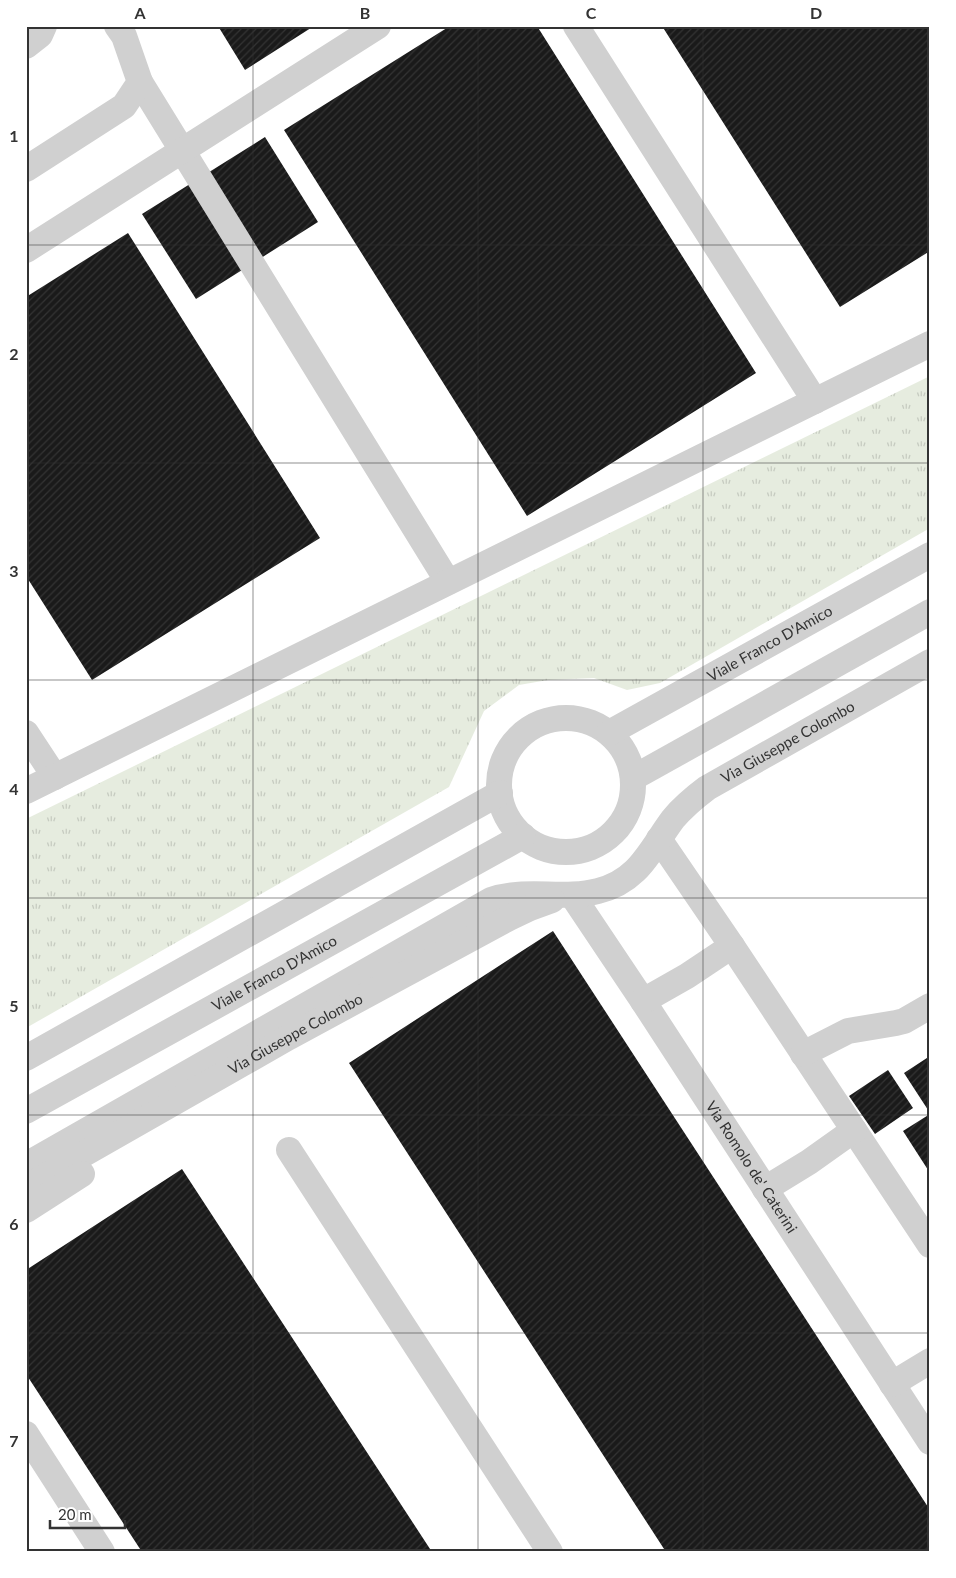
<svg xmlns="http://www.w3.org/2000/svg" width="956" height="1578" font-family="Lato,sans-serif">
<defs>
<pattern id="grass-tufts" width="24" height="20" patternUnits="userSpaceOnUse" patternTransform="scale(1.25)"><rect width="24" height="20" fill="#e6ecdf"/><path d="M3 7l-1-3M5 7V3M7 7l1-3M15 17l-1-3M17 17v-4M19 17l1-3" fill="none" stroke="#c6cbc0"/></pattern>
<pattern id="building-hatch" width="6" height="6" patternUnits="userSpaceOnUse" patternTransform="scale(1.25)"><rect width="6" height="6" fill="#1a1a1a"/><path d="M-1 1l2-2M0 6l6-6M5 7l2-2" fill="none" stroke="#333"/></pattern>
</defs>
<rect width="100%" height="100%" fill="#fff"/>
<path fill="url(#grass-tufts)" d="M 930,376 L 930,528 L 660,683 L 627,690 L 594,678 L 548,680 L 519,685 L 484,711 L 449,787 L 26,1028 L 26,819 Z"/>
<path fill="url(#building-hatch)" d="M 218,26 L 314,26 L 245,70 Z
M 450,26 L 537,26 L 756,373 L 527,516 L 284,130 Z
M 662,26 L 930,26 L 930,251 L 840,307 Z
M 265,137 L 318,222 L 196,299 L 142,214 Z
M 128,233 L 320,538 L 92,680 L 26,576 L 26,297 Z
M 553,931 L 930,1510 L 930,1552 L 666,1552 L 349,1063 Z
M 930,1056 L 930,1113 L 904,1073 Z
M 888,1070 L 913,1108 L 875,1134 L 849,1096 Z
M 930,1114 L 930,1173 L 903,1131 Z
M 182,1169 L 432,1552 L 142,1552 L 26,1374 L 26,1270 Z"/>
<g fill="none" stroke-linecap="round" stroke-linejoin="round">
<g stroke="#d0d0d0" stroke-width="26">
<path d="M 576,26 L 815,401"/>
<path d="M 26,46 L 40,35 L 44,26"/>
<path d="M 140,82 L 448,582"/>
<path d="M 26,169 L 124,106 L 140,82 L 124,36 L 117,26"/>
<path d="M 26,250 L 378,26"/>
<circle cx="566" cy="785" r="67"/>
<path d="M 26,733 L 55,777"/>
<path id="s1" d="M 609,733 L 930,555"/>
<path d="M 633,778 L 930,612"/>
<path d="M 26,791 L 930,344"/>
<path d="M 659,839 L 732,946 L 930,1245"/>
<path id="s2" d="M 572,895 L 643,1001 L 930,1442"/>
<path d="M 643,1001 L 687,976 L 732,946"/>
<path d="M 803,1054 L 848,1031 L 896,1023 L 904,1021 L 930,1006"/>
<path d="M 26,1058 L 500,793"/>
<path id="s3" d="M 26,1111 L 523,836"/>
<path d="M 289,1150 L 550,1552"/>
<path id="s4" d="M 26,1165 L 491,900 C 525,888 563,900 598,891 C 639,881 650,850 673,819 C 683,807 695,797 707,788 L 930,662"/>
<path id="s5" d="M 26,1187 L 289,1037 L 509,918 L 530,908 L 552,900"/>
<path d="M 765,1189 L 809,1162 L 854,1130"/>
<path d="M 26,1210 L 82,1174"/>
<path d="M 892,1384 L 930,1361"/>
<path d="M 26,1434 L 102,1552"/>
</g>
</g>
<path fill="none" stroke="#333" stroke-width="1" stroke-opacity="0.55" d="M 253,26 L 253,1552M 478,26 L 478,1552M 703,26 L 703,1552M 26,245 L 930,245M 26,463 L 930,463M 26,680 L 930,680M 26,898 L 930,898M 26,1115 L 930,1115M 26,1333 L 930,1333"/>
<g text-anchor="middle" stroke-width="5" stroke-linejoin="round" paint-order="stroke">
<g font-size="15" fill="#333" stroke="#fff">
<text dy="5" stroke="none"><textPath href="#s1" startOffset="184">Viale Franco D'Amico</textPath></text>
<text dy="5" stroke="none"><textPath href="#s4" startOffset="889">Via Giuseppe Colombo</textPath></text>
<text dy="5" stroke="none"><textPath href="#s3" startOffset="284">Viale Franco D'Amico</textPath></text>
<text dy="5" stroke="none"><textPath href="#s5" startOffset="310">Via Giuseppe Colombo</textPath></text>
<text dy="5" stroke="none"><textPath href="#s2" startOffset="326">Via Romolo de' Caterini</textPath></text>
</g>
</g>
<rect width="956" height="1578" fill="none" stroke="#ffffff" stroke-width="55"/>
<path d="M50 1520v8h75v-8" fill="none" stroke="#333333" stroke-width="2.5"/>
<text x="58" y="1520" font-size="15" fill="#333333" stroke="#ffffff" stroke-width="4" paint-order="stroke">20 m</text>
<rect x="28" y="28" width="900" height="1522" fill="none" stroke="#333" stroke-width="2"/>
<g font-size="16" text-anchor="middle" font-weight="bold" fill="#333">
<text x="140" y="19">A</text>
<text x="365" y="19">B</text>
<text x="591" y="19">C</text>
<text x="816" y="19">D</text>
<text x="14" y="142">1</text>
<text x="14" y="360">2</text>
<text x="14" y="577">3</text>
<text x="14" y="795">4</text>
<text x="14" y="1012">5</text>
<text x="14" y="1230">6</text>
<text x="14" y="1447">7</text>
</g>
</svg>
